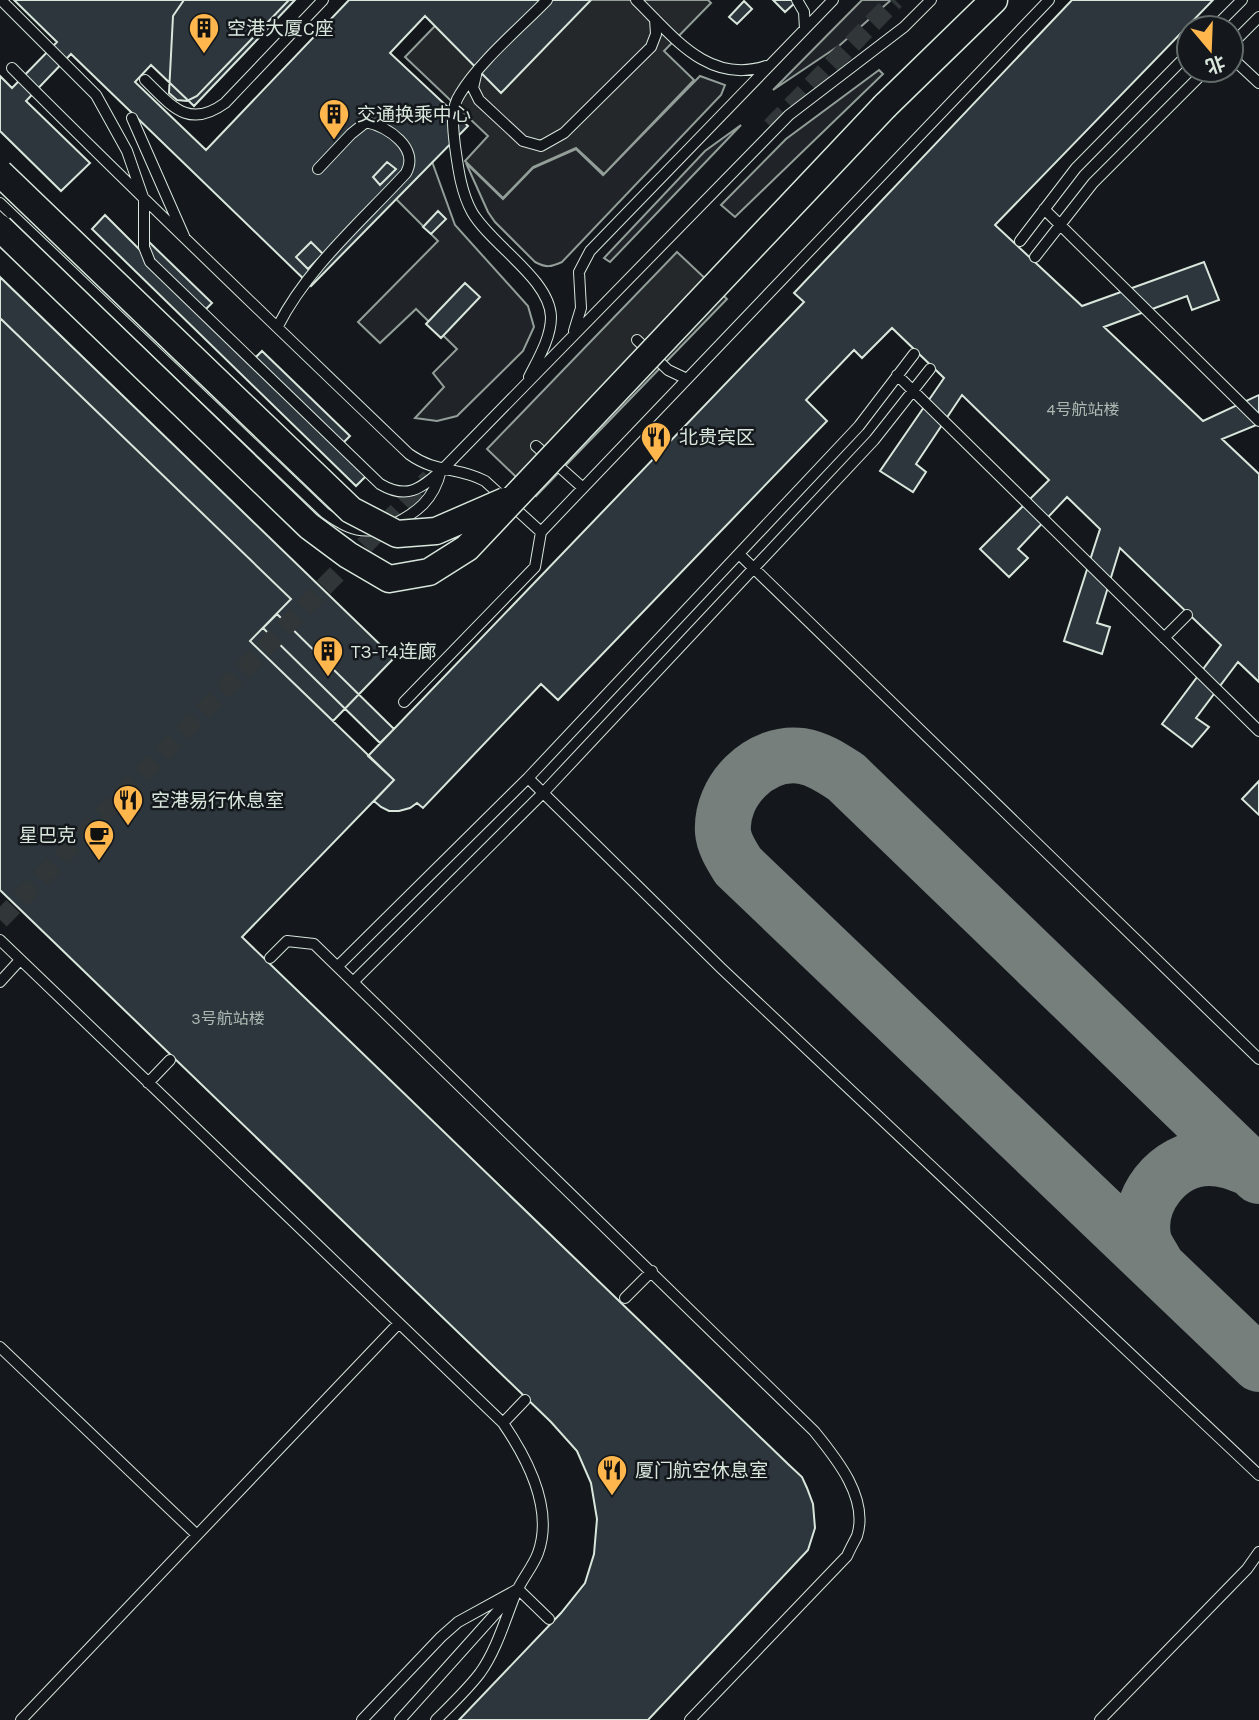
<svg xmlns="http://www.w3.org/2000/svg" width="1259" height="1720" font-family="Karla,'Noto Sans SC',sans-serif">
<rect width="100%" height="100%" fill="#14181c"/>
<path fill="#202428" stroke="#939e99" stroke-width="2" d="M 862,0 L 891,0 L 840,45 L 773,90 Z
M 879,70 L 883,74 L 735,217 L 721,205 L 786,139 Z
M 700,76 L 725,85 L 721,95 L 562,262 C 551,267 546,268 535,262 L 495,222 L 488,212 L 466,163 L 503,199 L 533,168 L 576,149 L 603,175 Z
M 741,125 L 610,262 L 604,258 L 705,151 Z
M 430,156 L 455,225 L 528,306 L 534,327 L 523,351 L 457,416 L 437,421 L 415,418 L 444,387 L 433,373 L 457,349 L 416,309 L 380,343 L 358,322 L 438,241 L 392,195 Z"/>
<path fill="#24282b" stroke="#939e99" stroke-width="2" d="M 460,0 L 708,0 L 711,3 L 664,51 L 694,80 L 604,174 L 576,148 L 533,167 L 503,198 L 465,161 L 488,136 L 405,57 Z
M 677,252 L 727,299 L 536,496 L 487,449 Z"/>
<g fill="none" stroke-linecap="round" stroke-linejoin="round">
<path stroke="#767f7c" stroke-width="56" d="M 1259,1176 L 846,777 C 832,768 819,759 802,756 C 760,750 720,791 723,832 C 724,844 732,856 738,866 L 1259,1364
M 1157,1266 C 1153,1258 1147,1250 1144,1242 C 1134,1201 1168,1158 1209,1158 C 1225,1158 1237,1163 1251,1169"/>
</g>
<path fill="#2c363c" stroke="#d8e6dc" stroke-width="2" d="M 14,0 L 295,0 L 194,106 L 151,65 L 135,82 L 206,150 L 349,0 L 591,0 L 501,93 L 425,16 L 390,53 L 468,126 L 311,286 L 71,54 L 26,101 L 90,163 L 61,191 L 0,131 L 0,76 L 12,88 L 57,42 Z
M 184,0 L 289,0 L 197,96 L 187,101 L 177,100 L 169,93 L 173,16 Z
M 773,0 L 798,0 L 785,12 Z
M 1072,0 L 1213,0 L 995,225 L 1082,306 L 1204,262 L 1219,300 L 1192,310 L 1187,296 L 1104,327 L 1203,421 L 1259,395 L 1259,424 L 1222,439 L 1259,474 L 1259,682 L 1238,662 L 1196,718 L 1209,727 L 1192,747 L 1162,724 L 1221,645 L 1120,548 L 1097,623 L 1110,627 L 1102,654 L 1064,641 L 1100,529 L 1067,497 L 1018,549 L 1028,558 L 1009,577 L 980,549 L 1049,480 L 962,395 L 916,464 L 926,472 L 913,492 L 880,471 L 944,378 L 892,328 L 862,358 L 854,350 L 806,400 L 827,421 L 558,700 L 541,684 L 423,808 L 417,803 L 410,808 L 399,811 L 389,811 L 381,807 L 374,801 L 394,780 L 368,756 L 804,302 L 794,293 Z
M 744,1 L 752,9 L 737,24 L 729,17 Z
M 387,162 L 396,169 L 380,185 L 373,177 Z
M 438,211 L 446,219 L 431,234 L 423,227 Z
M 105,215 L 140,250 L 148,241 L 212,303 L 203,312 L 253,360 L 262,351 L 350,436 L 341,445 L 369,473 L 356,486 L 92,229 Z
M 311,242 L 323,254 L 308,269 L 296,257 Z
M 0,277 L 394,658 L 333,721 L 250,641 L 291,599 L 0,318 Z
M 465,283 L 480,297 L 441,338 L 426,324 Z
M 0,318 L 291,599 L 250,641 L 394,780 L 242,937 L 788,1464 L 802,1477 L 807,1488 L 813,1504 L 815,1528 L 808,1550 L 648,1720 L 459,1720 L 561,1613 L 585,1583 L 594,1554 L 597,1519 L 591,1483 L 577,1451 L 551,1422 L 0,890 Z
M 277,614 L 394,729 L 380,743 L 263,628 Z
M 1259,781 L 1259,815 L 1242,799 Z"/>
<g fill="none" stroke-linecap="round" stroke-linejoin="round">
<path stroke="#313739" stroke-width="19" stroke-dasharray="19 10" stroke-linecap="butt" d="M 771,127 L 895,0
M 0,920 L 430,478"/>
<g stroke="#d8e6dc" stroke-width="12">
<path id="service" d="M 1,0 L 96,95 L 127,151 L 144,200 L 144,247 L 150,262 L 380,484 C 407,500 420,489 442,470 L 789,115 L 904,27 L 931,0
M 636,0 C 673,36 708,85 766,66
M 797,0 L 804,12 L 805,29
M 1214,28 L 1242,0
M 1231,45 L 1259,17
M 1231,57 L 1259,83
M 12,68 C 142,199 276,326 409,454 C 437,474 457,466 485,481 L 541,532 L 1049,0
M 476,75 L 473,88 L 479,100 L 523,141 L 541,146 L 564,133 L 651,47 L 656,34 L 655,19
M 145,80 C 171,105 188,130 225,103 L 323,0
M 132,118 L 184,236
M 0,203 L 325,513 C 339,523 355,533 373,530
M 1044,209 L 1259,421
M 1020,241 L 1076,168 L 1189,53
M 1035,257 L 1093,183 L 1206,70
M 278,326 C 308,267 362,221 406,173 C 420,148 388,127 366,122 L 351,134 L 318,169
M 574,331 L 581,308 L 579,272 L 590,251 L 833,0
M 637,340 L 668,370 L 687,379
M 897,375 L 1259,731
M 529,377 C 538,359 551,338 551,317 C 550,279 491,245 472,212 C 461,192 458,168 455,146 C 453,129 450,109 460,94 C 479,62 520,28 547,0
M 536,446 L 583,488
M 390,526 C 417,513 434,500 441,470
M 739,554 L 1259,1059
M 1164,638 L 1187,615
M 404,702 L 535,567 L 541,532
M 528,778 L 722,969 L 1259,1475
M 0,940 L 503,1423 C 527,1458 554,1509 538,1553 C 533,1567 521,1580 515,1595 C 505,1620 496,1651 480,1673 C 467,1690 451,1705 436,1720
M 270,958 L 287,941 L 314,944 L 814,1431 C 836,1458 869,1498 857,1536 C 854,1542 850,1549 847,1556 L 690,1720
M 338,966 L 528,778 L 859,426 L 914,354
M 354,981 L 543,793 L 874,440 L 930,369
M 0,982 L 20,960
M 148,1083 L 170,1060
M 625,1298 L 652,1271
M 0,1347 L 197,1535
M 503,1423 L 525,1400
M 518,1589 L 549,1619
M 21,1720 L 399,1323
M 362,1720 L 441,1637 L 458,1622 L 518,1589
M 400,1720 L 513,1594
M 1100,1720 L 1247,1569 L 1259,1552"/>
</g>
<g stroke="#d8e6dc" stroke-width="29">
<path id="secondary" d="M 885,106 L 994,0"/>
</g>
<use href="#service" stroke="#14181c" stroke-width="10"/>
<use href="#secondary" stroke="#14181c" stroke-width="26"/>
<g stroke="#d8e6dc" stroke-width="29" stroke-linecap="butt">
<path id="secondary-bridge" d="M 0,173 L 351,510 L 397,534 L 436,531 L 505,501
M 0,228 L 309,526 L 348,555 L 389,579 L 429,572 L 467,548 L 885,106"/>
</g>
<use href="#secondary-bridge" stroke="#14181c" stroke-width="26"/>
</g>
<defs>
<g id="building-pin" transform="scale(1.575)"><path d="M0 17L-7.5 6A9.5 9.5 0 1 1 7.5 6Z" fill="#ffb74d" stroke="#14181c"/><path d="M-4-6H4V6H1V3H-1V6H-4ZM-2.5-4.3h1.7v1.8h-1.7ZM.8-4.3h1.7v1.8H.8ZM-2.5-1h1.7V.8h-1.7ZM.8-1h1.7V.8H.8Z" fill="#111"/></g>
<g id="restaurant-pin" transform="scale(1.575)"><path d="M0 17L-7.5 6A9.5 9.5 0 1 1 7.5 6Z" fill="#ffb74d" stroke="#14181c"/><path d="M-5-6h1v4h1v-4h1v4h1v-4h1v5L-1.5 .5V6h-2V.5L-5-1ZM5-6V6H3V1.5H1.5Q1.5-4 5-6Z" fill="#111"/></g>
<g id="cafe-pin" transform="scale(1.575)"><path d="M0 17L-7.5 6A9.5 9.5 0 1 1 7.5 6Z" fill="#ffb74d" stroke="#14181c"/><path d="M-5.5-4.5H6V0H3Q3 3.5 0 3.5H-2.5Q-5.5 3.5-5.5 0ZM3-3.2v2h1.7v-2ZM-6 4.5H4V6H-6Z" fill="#111"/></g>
</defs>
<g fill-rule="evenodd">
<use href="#building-pin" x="204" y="28"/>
<use href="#building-pin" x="334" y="114"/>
<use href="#restaurant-pin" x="656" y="437"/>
<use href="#building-pin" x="328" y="651"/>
<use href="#restaurant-pin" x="128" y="800"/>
<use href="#cafe-pin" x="99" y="835"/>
<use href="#restaurant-pin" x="612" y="1470"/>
</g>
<g text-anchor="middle" stroke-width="5" stroke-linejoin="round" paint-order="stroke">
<g font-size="16" fill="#adbab4">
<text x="1083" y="415">4号航站楼</text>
<text x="228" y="1024">3号航站楼</text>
</g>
<g font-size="19" fill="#d8e6dc" stroke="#14181c" text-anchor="start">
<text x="227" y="35">空港大厦C座</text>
<text x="357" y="121">交通换乘中心</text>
<text x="679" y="444">北贵宾区</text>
<text x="351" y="658">T3-T4连廊</text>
<text x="151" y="807">空港易行休息室</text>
<text x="76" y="842" text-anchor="end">星巴克</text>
<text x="635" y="1477">厦门航空休息室</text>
</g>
</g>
<g transform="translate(1210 49) rotate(161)"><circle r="33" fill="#14181c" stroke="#626a69" stroke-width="2"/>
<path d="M0-5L12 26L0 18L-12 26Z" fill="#ffb74d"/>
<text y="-10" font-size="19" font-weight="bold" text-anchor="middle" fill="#d8e6dc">北</text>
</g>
</svg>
